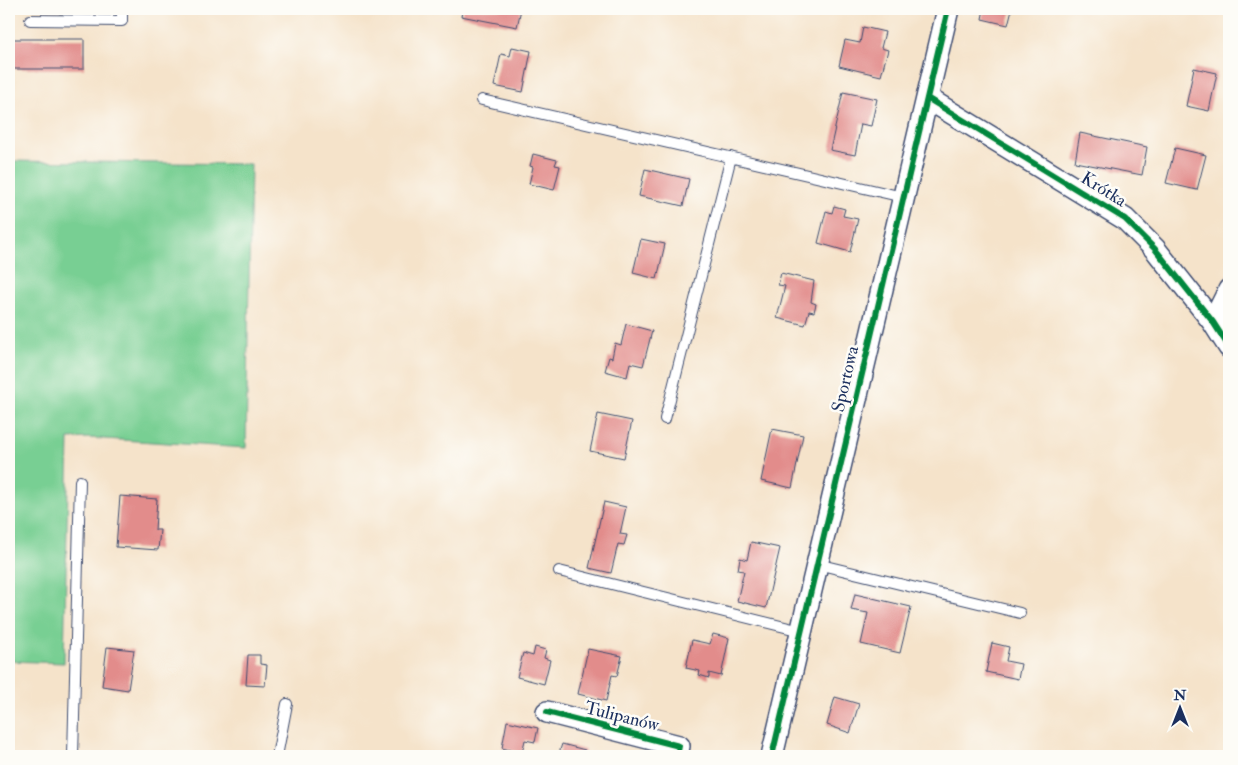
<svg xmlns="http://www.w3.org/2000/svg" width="1238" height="765" font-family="'IM FELL Double Pica',serif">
<rect width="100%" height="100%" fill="#fdfcf7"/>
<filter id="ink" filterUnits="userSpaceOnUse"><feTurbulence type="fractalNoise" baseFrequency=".02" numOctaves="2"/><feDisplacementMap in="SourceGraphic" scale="10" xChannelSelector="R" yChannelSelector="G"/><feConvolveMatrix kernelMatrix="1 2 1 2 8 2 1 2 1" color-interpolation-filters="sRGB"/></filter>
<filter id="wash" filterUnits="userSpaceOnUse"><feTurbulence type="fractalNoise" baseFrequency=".0096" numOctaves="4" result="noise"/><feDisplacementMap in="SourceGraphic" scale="20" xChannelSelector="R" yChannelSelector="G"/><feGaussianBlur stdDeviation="1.12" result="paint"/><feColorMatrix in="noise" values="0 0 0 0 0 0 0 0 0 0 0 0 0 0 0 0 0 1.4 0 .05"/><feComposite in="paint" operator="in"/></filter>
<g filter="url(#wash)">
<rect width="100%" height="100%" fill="#f5e3ca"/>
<path fill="#78cf93" stroke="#4a7f78" d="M 9,161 L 251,164 L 246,448 L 89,438 L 69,439 L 64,663 L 9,661 Z"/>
<g id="blocks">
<path fill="#e28c8b" d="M 9,9 L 11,9 L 11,39 L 84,39 L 84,69 L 11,69 L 11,107 L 9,107 Z
M 463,9 L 521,9 L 517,27 L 461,16 Z
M 984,9 L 1012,9 L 1008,25 L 982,19 Z
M 863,27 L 885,32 L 881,48 L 888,50 L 881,76 L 839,66 L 845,40 L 860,43 Z
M 512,47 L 531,51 L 523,92 L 494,86 L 501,54 L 510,56 Z
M 1194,68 L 1217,73 L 1209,111 L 1186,106 Z
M 843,92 L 877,99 L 871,126 L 861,124 L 855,155 L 830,150 Z
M 1080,133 L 1147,147 L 1142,175 L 1075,162 Z
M 1175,148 L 1206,155 L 1197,190 L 1166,183 Z
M 533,154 L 557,160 L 555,165 L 560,166 L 554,190 L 529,184 L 533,167 L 530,166 Z
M 645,169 L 689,179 L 683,206 L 639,196 Z
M 834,206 L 845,209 L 843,216 L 858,219 L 850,252 L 818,243 L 826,211 L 832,213 Z
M 641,239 L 665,244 L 657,279 L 633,273 Z
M 781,273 L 814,281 L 811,302 L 816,304 L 814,312 L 809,311 L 805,325 L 777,318 L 785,286 L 778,285 Z
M 626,324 L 652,331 L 643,366 L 630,363 L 627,377 L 605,371 L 609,357 L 612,358 L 615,343 L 621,345 Z
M 598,414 L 632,421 L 624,458 L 590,451 Z
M 772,429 L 803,435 L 792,488 L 761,481 Z
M 120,496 L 157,499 L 155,530 L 160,530 L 158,550 L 116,547 Z
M 604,502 L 626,507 L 620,534 L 627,535 L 624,545 L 618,544 L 611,573 L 589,568 Z
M 751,542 L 780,548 L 766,608 L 737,601 L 744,571 L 738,570 L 740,558 L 747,560 Z
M 855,594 L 911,607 L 900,653 L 861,644 L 868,613 L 851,610 Z
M 713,634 L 729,638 L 721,676 L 709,673 L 709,678 L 699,675 L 700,671 L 686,668 L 692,640 L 710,644 Z
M 992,643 L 1009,647 L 1006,661 L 1021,664 L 1018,679 L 986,672 Z
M 107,647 L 134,650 L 128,690 L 102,686 Z
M 535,647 L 546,650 L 544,658 L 550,660 L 544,684 L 517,677 L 523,653 L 533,656 Z
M 588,649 L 622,656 L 617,676 L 612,675 L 606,701 L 578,694 Z
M 248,655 L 260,655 L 260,664 L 267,665 L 265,686 L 246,685 Z
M 835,697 L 859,704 L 850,733 L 827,725 Z
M 507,721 L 538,728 L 535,742 L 525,740 L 522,753 L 502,748 Z
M 562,744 L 585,750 L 584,756 L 558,756 Z"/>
</g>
</g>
<g filter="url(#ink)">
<use href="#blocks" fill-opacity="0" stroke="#3c4a6e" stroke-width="1"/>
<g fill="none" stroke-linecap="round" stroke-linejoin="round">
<g stroke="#3c4a6e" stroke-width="12">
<path id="lane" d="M 30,20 L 122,21 L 122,9
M 482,100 L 903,197
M 665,419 L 731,157
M 817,564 L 1020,613
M 559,571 L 801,631
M 73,756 L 80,481
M 277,756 L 287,704"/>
</g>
<g stroke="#3c4a6e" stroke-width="24">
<path id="street" d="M 927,98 L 1125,219 L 1155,249 L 1213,322 L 1229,347
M 1213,322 L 1229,290
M 547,712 L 679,746 L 677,756
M 772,756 L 948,9"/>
</g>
<use href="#lane" stroke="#fff" stroke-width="10"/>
<use href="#street" stroke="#fff" stroke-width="21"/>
<g stroke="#fdfcf7" stroke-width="9">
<path id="cycleway" d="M 927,98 L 1125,219 L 1155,249 L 1213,322 L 1229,347
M 547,712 L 679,746 L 677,756
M 772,756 L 948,9"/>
</g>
<use href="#cycleway" stroke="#00873e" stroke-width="6"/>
</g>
</g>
<g text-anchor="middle" stroke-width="5" stroke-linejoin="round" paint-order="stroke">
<g font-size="18" fill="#1b2f5e" stroke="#fdfcf7">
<text transform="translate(1104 189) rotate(32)" y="6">Krótka</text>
<text transform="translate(845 379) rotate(-77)" y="6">Sportowa</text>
<text transform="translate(622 716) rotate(14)" y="6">Tulipanów</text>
</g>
</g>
<rect width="1238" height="765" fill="none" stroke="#fdfcf7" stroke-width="30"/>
<g transform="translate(1180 708)" stroke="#fdfcf7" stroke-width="4" paint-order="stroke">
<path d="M0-4L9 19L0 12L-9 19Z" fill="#1b2f5e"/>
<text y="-8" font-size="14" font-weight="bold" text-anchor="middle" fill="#1b2f5e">N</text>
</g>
</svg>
